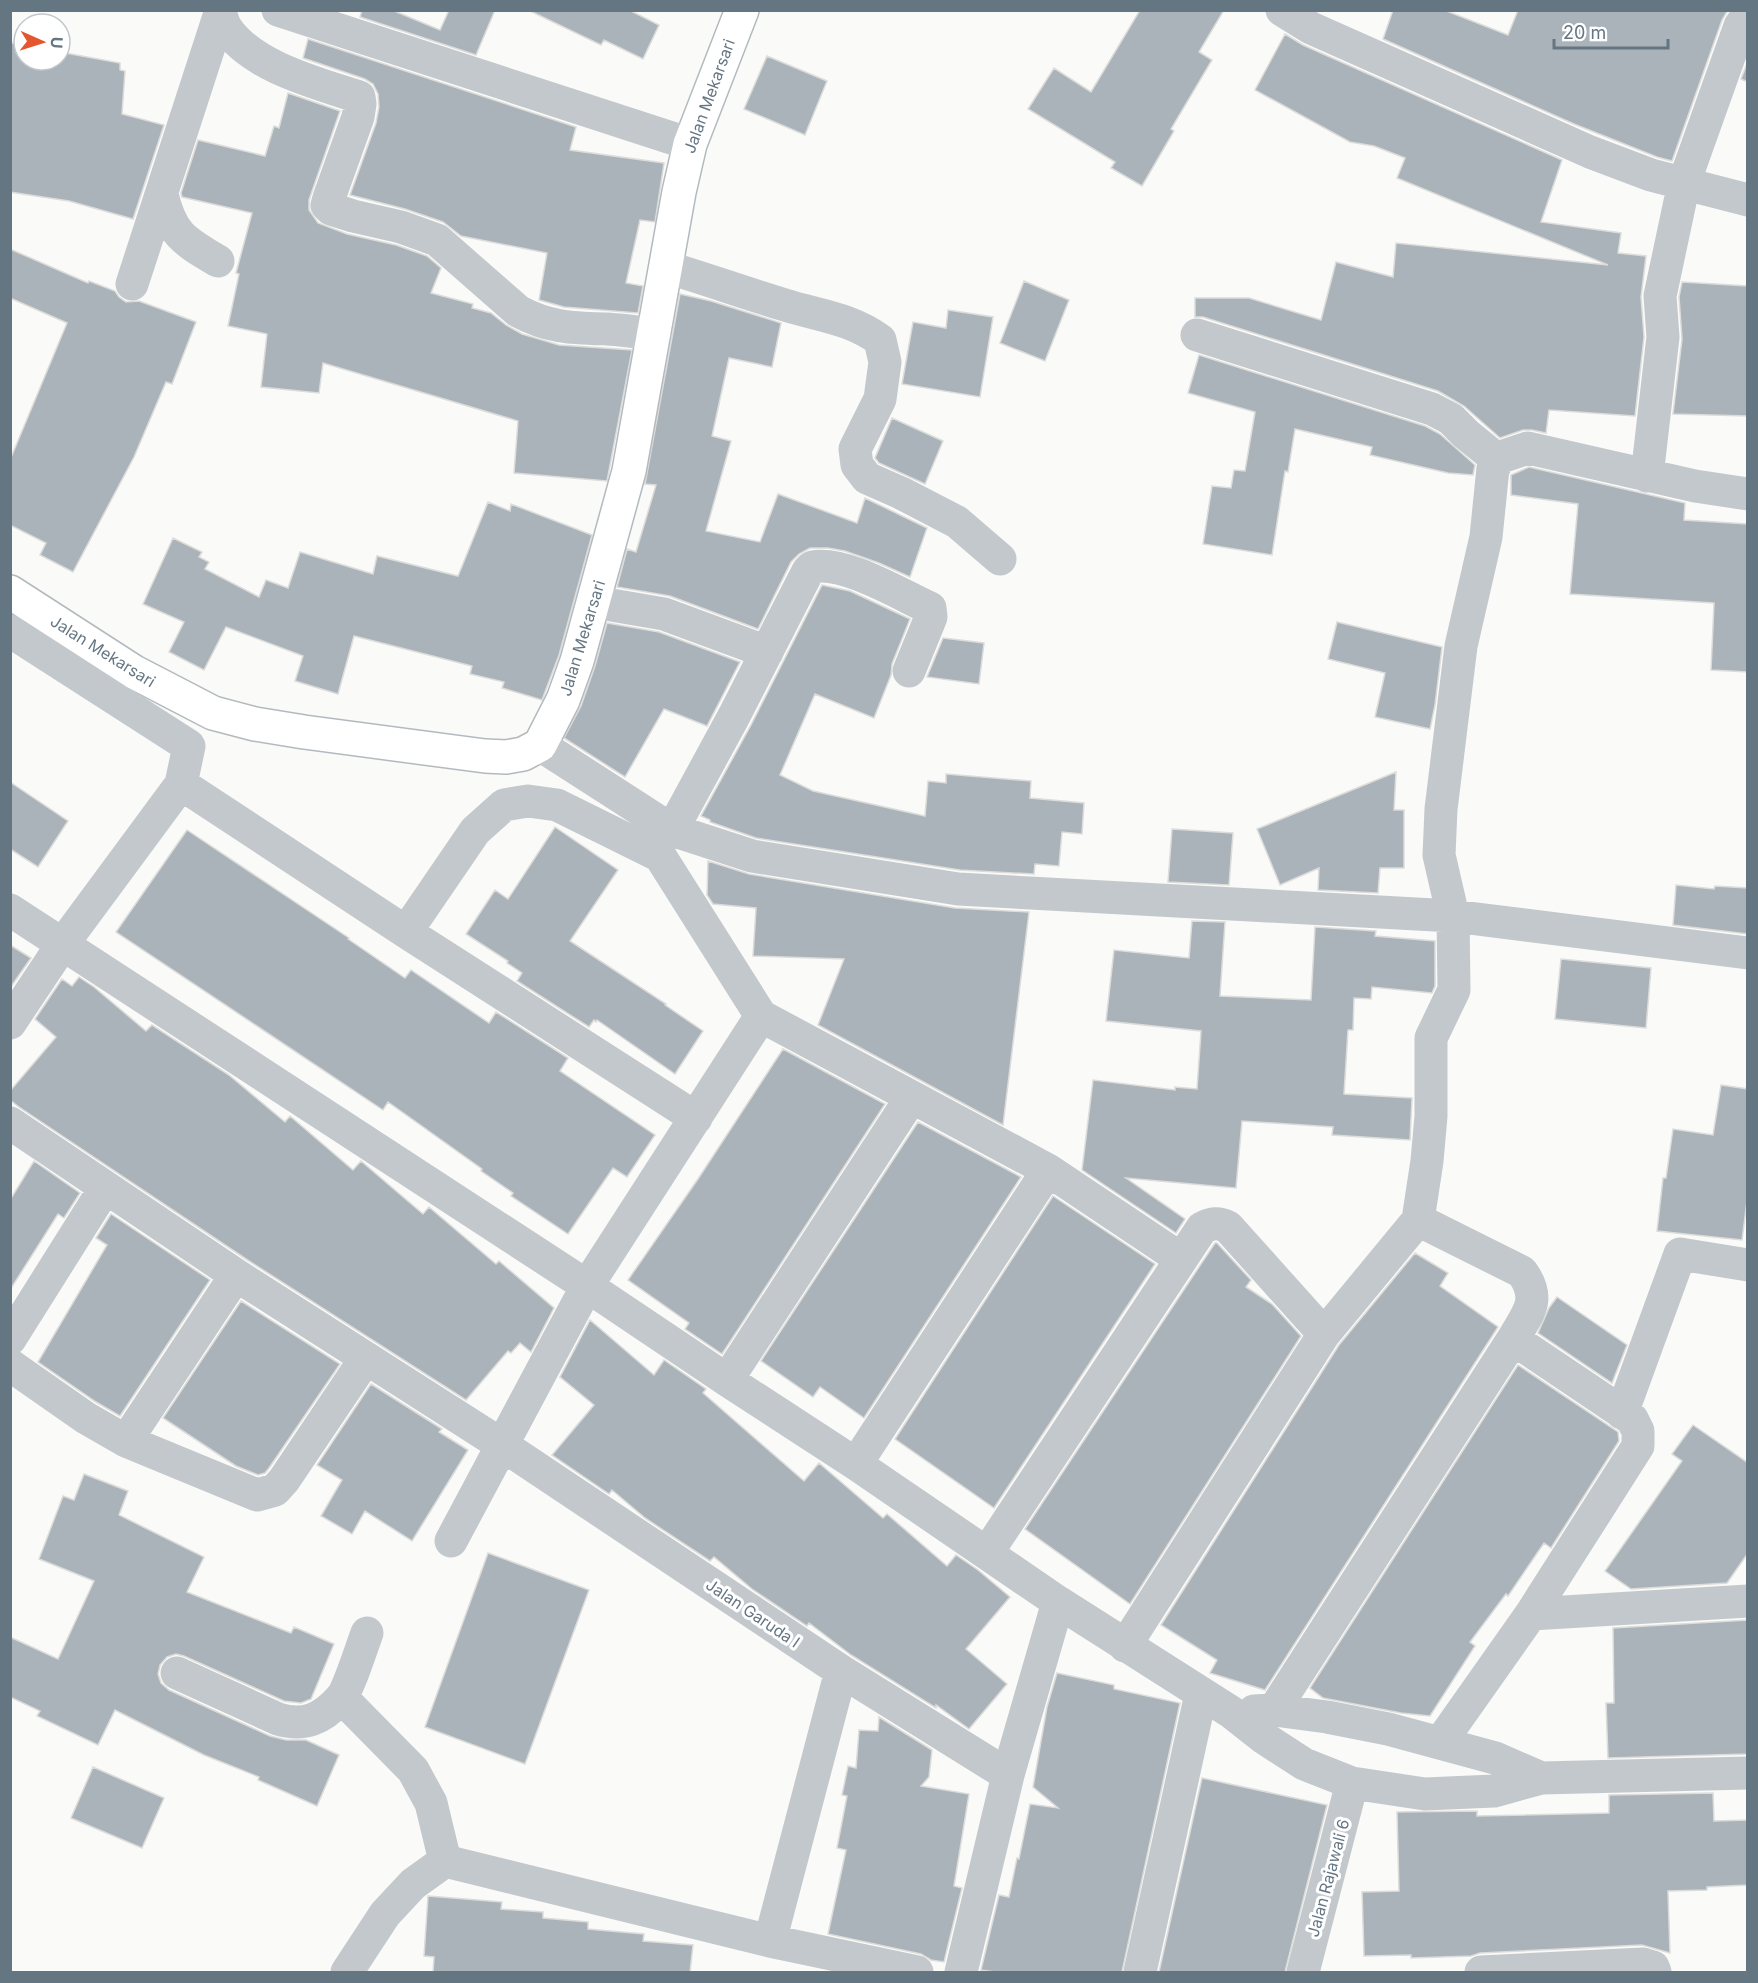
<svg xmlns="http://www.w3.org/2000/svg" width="1758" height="1983" font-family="Inter,sans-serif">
<rect width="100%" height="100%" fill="#fafaf8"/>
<path fill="#aab3b9" stroke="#dcdcda" stroke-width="1.5" d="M 362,10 L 392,10 L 440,30 L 449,10 L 495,10 L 476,55 L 360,17 Z
M 528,10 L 629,10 L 659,25 L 643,59 L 604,40 L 601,45 Z
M 1140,10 L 1224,10 L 1199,52 L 1212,60 L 1171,129 L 1174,131 L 1142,186 L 1111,168 L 1115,162 L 1028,109 L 1054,68 L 1091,92 Z
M 1393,10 L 1444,10 L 1508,35 L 1518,10 L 1728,10 L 1722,20 L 1672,161 L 1657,157 L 1574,124 L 1383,39 Z
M 1285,34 L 1303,45 L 1562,160 L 1541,222 L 1621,233 L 1618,253 L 1646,256 L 1641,297 L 1644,337 L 1635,416 L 1549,410 L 1546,433 L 1532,430 L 1523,430 L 1500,438 L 1464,406 L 1438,391 L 1203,317 L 1195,317 L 1195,298 L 1249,298 L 1321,320 L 1336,262 L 1393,277 L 1396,243 L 1608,265 L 1397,178 L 1405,158 L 1374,146 L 1350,142 L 1255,90 Z
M 308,39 L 576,127 L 570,150 L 664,163 L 655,222 L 640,220 L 626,283 L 643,286 L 638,313 L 564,307 L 539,300 L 547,253 L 461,236 L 443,222 L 405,209 L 350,195 L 376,123 L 379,107 L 378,94 L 373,84 L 365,79 L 303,58 Z
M 10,42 L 24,46 L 24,60 L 60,60 L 60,52 L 120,63 L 120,70 L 125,71 L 122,114 L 164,125 L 133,219 L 69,201 L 10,192 Z
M 767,56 L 827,81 L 805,135 L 744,109 Z
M 1748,61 L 1748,82 L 1741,79 Z
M 288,93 L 340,111 L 309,200 L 309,210 L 318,223 L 347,234 L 396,245 L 427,256 L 441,268 L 431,293 L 473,304 L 472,308 L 491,313 L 506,325 L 522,334 L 559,345 L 632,350 L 607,481 L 514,473 L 518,421 L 323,363 L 319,393 L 261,387 L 267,334 L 228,326 L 239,274 L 236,273 L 252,213 L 182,197 L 181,193 L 198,140 L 265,156 L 274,126 L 279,128 Z
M 10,249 L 88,283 L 89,281 L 115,291 L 119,297 L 126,302 L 139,301 L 196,322 L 172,384 L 166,382 L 134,457 L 73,572 L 40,555 L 46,543 L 10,525 L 10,460 L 67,323 L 10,298 Z
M 1024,281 L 1069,300 L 1045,361 L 1000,343 Z
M 1682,282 L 1748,286 L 1748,416 L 1673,414 L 1682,339 L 1679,297 Z
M 680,294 L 711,301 L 781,323 L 772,367 L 729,358 L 712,436 L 731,441 L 706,531 L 760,542 L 778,494 L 857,523 L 865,498 L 927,528 L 910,577 L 879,563 L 845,551 L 828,548 L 810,548 L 799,554 L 791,562 L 758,629 L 670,596 L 617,587 L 627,549 L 636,552 L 656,485 L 645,484 Z
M 948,310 L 993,317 L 980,397 L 902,384 L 913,322 L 946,328 Z
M 1199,355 L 1425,426 L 1440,434 L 1475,465 L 1473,475 L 1448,473 L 1370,455 L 1372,447 L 1295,429 L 1288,472 L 1285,471 L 1272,555 L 1203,544 L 1212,486 L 1231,488 L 1234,470 L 1245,471 L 1255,412 L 1188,393 Z
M 892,418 L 943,441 L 925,484 L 879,463 L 875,458 Z
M 1529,467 L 1685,503 L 1684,520 L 1748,524 L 1748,672 L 1711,670 L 1714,603 L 1570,594 L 1578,504 L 1511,495 L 1511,475 Z
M 488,502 L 510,511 L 511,504 L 592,535 L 559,655 L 542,700 L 502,688 L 504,682 L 470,674 L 472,666 L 354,636 L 338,694 L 295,681 L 303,656 L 226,627 L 204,670 L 169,652 L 184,622 L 143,604 L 173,538 L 202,552 L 199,557 L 209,562 L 205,569 L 259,597 L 266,580 L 288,588 L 300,552 L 373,574 L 377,556 L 458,576 Z
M 822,585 L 850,591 L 910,619 L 892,664 L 891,675 L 874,718 L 815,694 L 780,775 L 813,791 L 925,816 L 928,781 L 946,783 L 946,774 L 1031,781 L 1030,798 L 1084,803 L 1082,834 L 1062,832 L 1059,866 L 1035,864 L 1034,874 L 960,870 L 756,838 L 710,822 L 710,820 L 701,816 L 751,725 Z
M 1337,622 L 1442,647 L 1435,705 L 1430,729 L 1375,717 L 1385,673 L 1328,659 Z
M 607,623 L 659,632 L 740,662 L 707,726 L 664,709 L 625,777 L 564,738 L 581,706 L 595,666 Z
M 943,638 L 984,643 L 979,684 L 927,677 Z
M 1396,772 L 1394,810 L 1404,810 L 1404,868 L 1380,868 L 1378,893 L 1318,890 L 1319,868 L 1280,885 L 1257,829 Z
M 10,782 L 68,821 L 38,867 L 10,849 Z
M 555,827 L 618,870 L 570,941 L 666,1004 L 665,1005 L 703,1031 L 675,1074 L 597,1020 L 596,1022 L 594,1020 L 589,1027 L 517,981 L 522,973 L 507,963 L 508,961 L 466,934 L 495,890 L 508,899 Z
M 1172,829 L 1233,833 L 1229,885 L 1168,882 Z
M 187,830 L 349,938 L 348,939 L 405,978 L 411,970 L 489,1023 L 496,1012 L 568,1058 L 560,1071 L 655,1135 L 627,1177 L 613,1168 L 568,1234 L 511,1196 L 513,1193 L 481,1171 L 482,1169 L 388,1102 L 383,1110 L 116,932 Z
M 708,861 L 749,874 L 955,908 L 1029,912 L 1003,1125 L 818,1025 L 844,959 L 753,956 L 756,908 L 713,904 L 707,895 Z
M 1676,885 L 1714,889 L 1715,886 L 1748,888 L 1748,934 L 1673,925 Z
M 1192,921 L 1225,922 L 1220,996 L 1311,1000 L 1315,927 L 1376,931 L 1375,936 L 1435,941 L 1435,986 L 1432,993 L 1372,987 L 1371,999 L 1354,998 L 1353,1030 L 1348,1030 L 1344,1094 L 1412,1098 L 1410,1140 L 1332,1135 L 1333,1127 L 1242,1121 L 1236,1188 L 1126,1178 L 1185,1219 L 1176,1233 L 1082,1170 L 1093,1080 L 1175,1090 L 1175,1087 L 1197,1089 L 1201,1031 L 1106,1021 L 1114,950 L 1189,958 Z
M 10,945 L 31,958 L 10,988 Z
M 1561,959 L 1651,968 L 1646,1028 L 1555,1019 Z
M 79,977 L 94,987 L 146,1031 L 152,1025 L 229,1075 L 285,1122 L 290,1116 L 353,1170 L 361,1161 L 423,1214 L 429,1207 L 496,1264 L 499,1261 L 554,1308 L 531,1352 L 520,1343 L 511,1353 L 508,1351 L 466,1400 L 246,1259 L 19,1107 L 10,1100 L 10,1091 L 56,1037 L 35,1019 L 62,979 L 72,986 Z
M 783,1049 L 885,1104 L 722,1354 L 685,1329 L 689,1323 L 628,1280 L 698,1179 Z
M 1721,1085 L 1748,1089 L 1748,1193 L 1742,1240 L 1657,1231 L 1663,1178 L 1666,1178 L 1673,1129 L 1713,1135 Z
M 918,1122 L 1021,1177 L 864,1418 L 820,1387 L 813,1397 L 761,1361 Z
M 34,1161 L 80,1193 L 64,1218 L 58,1214 L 10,1290 L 10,1200 Z
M 1053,1196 L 1155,1264 L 994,1508 L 895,1439 Z
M 111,1214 L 210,1280 L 120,1416 L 96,1402 L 38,1362 L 107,1245 L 96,1238 Z
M 1215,1243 L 1217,1243 L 1251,1280 L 1246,1287 L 1272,1304 L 1301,1336 L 1130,1604 L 1025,1529 Z
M 1415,1253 L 1448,1273 L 1440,1286 L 1498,1327 L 1265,1690 L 1210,1673 L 1217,1660 L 1161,1625 L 1339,1345 Z
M 1557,1297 L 1627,1345 L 1612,1383 L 1538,1333 L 1549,1308 Z
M 241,1301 L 340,1364 L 269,1468 L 265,1473 L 258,1475 L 236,1466 L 163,1418 Z
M 590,1320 L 654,1375 L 664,1360 L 706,1389 L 703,1393 L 804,1481 L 819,1463 L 883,1518 L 887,1514 L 947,1566 L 956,1555 L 978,1570 L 1010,1597 L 966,1649 L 1007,1684 L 969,1729 L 936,1705 L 936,1708 L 851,1655 L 809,1623 L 807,1626 L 752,1589 L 714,1557 L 710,1561 L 645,1518 L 612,1490 L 609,1494 L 552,1455 L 594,1405 L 560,1377 Z
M 1518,1365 L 1618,1432 L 1619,1441 L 1551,1548 L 1544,1543 L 1508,1596 L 1506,1594 L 1470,1642 L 1475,1646 L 1430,1716 L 1401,1713 L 1323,1698 L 1310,1688 Z
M 371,1384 L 442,1429 L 439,1432 L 468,1450 L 412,1541 L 365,1511 L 352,1534 L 321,1516 L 342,1480 L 317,1465 Z
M 1693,1425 L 1748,1463 L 1748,1553 L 1727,1583 L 1631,1589 L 1605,1571 L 1682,1461 L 1672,1454 Z
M 84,1474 L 128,1491 L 119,1515 L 204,1557 L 187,1592 L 291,1633 L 294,1627 L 334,1644 L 311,1699 L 301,1703 L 284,1701 L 184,1656 L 176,1654 L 167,1657 L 160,1665 L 158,1674 L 161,1683 L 169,1690 L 270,1736 L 286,1740 L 306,1740 L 339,1755 L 317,1806 L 258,1780 L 259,1777 L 204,1755 L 115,1710 L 98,1745 L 37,1716 L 40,1711 L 10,1697 L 10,1637 L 58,1659 L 94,1581 L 39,1559 L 63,1496 L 74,1500 Z
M 488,1553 L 589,1590 L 525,1764 L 425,1727 Z
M 1748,1620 L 1748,1754 L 1608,1758 L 1606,1703 L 1614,1703 L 1613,1628 Z
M 1057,1673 L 1114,1685 L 1114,1689 L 1180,1703 L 1122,1972 L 995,1972 L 981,1970 L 999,1895 L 1009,1897 L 1017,1858 L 1019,1859 L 1030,1804 L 1058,1808 L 1033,1787 L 1047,1707 Z
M 879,1717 L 932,1750 L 929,1777 L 921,1786 L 969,1794 L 954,1886 L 962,1888 L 944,1962 L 931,1960 L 921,1954 L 828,1934 L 846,1850 L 837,1848 L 847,1796 L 842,1795 L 848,1766 L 856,1768 L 859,1730 L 878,1731 Z
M 93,1767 L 164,1798 L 142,1848 L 71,1818 Z
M 1202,1778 L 1327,1805 L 1285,1972 L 1159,1972 Z
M 1713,1793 L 1714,1821 L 1748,1820 L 1748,1885 L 1707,1887 L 1707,1890 L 1668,1891 L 1670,1953 L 1642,1945 L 1480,1953 L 1471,1956 L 1411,1958 L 1411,1955 L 1364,1956 L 1362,1892 L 1399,1891 L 1397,1812 L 1477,1811 L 1477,1816 L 1609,1813 L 1609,1795 Z
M 428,1896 L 502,1902 L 501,1909 L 543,1912 L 543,1918 L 588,1922 L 588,1929 L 644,1934 L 643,1941 L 693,1945 L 690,1972 L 433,1972 L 434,1957 L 424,1956 Z"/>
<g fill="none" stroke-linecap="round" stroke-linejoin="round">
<g stroke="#b3babf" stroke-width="36">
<path id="secondary" d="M 10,592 L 134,672 L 213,713 L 255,724 L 304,732 L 485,756 L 506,757 L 523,754 L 540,745 L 563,700 L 577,661 L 629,471 L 679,192 L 690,144 L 742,10"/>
</g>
<path stroke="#c3c8cc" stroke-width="33" d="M 278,10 L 690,144
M 1282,10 L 1311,28 L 1590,152 L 1651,175 L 1748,200
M 220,11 C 222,17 223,24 227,29 C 253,67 317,83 359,97 L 360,104 L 358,117 L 329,198 L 327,205 L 331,209 L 353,216 L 401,227 L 437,240 L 518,311 C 549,328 573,328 607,329 C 623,330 638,332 654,334
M 162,194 C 171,234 184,241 218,261
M 666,267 C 706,279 745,293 785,305 C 820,316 850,318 880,340 L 885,362 L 880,399 L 855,449 L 857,465 L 867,478 L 901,493 L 957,522 L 1000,559
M 132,284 L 221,10
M 1197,335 L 1432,409 L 1451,419 L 1466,434 L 1498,460
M 1647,476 L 1663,337 L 1660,296 L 1684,183 L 1740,26 L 1748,15
M 594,602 L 664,614 L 767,652
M 10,631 L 189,746 L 181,784 L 62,945 L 10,1023
M 540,745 L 672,830 L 734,716 L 808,571 L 812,567 C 844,560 901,595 930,608 L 931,617 L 909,671
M 181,784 L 406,932 L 696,1118
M 672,830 L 752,856 L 958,889 L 1453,916 L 1748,953
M 10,910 L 587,1286 L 727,1380 L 856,1464 L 1058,1602 L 1231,1712 L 1264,1738 L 1304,1764 L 1352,1783 L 1425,1794 L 1494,1791 L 1541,1778 L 1748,1773
M 406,932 L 475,831 L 504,805 L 528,801 L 557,805 L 660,856 L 761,1016 L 1048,1170 L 1181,1259
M 10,1123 L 236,1275 L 502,1445 L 841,1671 L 1008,1775
M 1418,1220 L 1427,1161 L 1431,1116 L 1431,1038 L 1454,990 L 1453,916 L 1439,855 L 1441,809 L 1461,646 L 1486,537 L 1493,468 L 1501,457 L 1528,448 L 1695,486 L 1748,494
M 10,1339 L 105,1188
M 10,1365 L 86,1418 L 126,1441 L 257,1495 L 275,1490 L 284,1480 L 366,1358
M 727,1380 L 911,1098
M 1622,1413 L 1680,1254 L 1748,1265
M 126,1441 L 236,1275
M 856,1464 L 1048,1170
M 451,1541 L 587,1286 L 761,1016
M 987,1553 L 1202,1228 C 1212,1223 1218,1222 1228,1227 L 1324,1334
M 1531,1614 L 1748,1601
M 1125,1646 L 1324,1334 L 1418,1220 L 1522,1272 C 1542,1300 1528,1313 1513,1339 L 1274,1710
M 177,1673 L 278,1719 C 304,1727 322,1719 340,1699 C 348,1691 362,1646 367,1633
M 342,1698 L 413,1770 L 431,1803 L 445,1861
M 1254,1711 L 1274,1710 L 1327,1717 L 1388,1729 L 1495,1758 L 1541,1778
M 1440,1743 L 1531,1614 L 1638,1446 L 1638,1431 L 1632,1419 L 1513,1339
M 770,1941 L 841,1671
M 347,1972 L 385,1914 L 413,1884 L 445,1861 L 770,1941 L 917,1972
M 961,1972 L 1008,1775 L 1058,1602
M 1140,1972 L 1201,1694
M 1303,1972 L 1352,1783
M 1481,1972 L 1643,1964 L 1653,1967 L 1655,1972"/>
<use href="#secondary" stroke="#fff" stroke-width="33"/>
</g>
<g text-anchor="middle" stroke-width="6" stroke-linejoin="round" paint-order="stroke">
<g font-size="16" fill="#657683" stroke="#fff">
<text transform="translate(709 96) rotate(-70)" y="6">Jalan Mekarsari</text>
<text transform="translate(582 638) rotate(-73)" y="6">Jalan Mekarsari</text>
<text transform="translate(103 651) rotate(32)" y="6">Jalan Mekarsari</text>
<text transform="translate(753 1613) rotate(34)" y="6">Jalan Garuda I</text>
<text transform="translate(1328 1878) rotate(-75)" y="6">Jalan Rajawali 6</text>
</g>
</g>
<rect width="1758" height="1983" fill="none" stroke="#657683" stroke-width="24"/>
<g transform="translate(42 42) rotate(93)"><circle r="28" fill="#ffffff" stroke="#c1c8cd" stroke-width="1.5"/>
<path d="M0-4.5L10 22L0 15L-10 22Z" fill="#e4572e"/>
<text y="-9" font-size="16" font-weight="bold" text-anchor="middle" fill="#657683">U</text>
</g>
<path d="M1554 39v9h114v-9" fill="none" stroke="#657683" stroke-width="3"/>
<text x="1563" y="39" font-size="18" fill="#657683" stroke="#ffffff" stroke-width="4.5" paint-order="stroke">20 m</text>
</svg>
